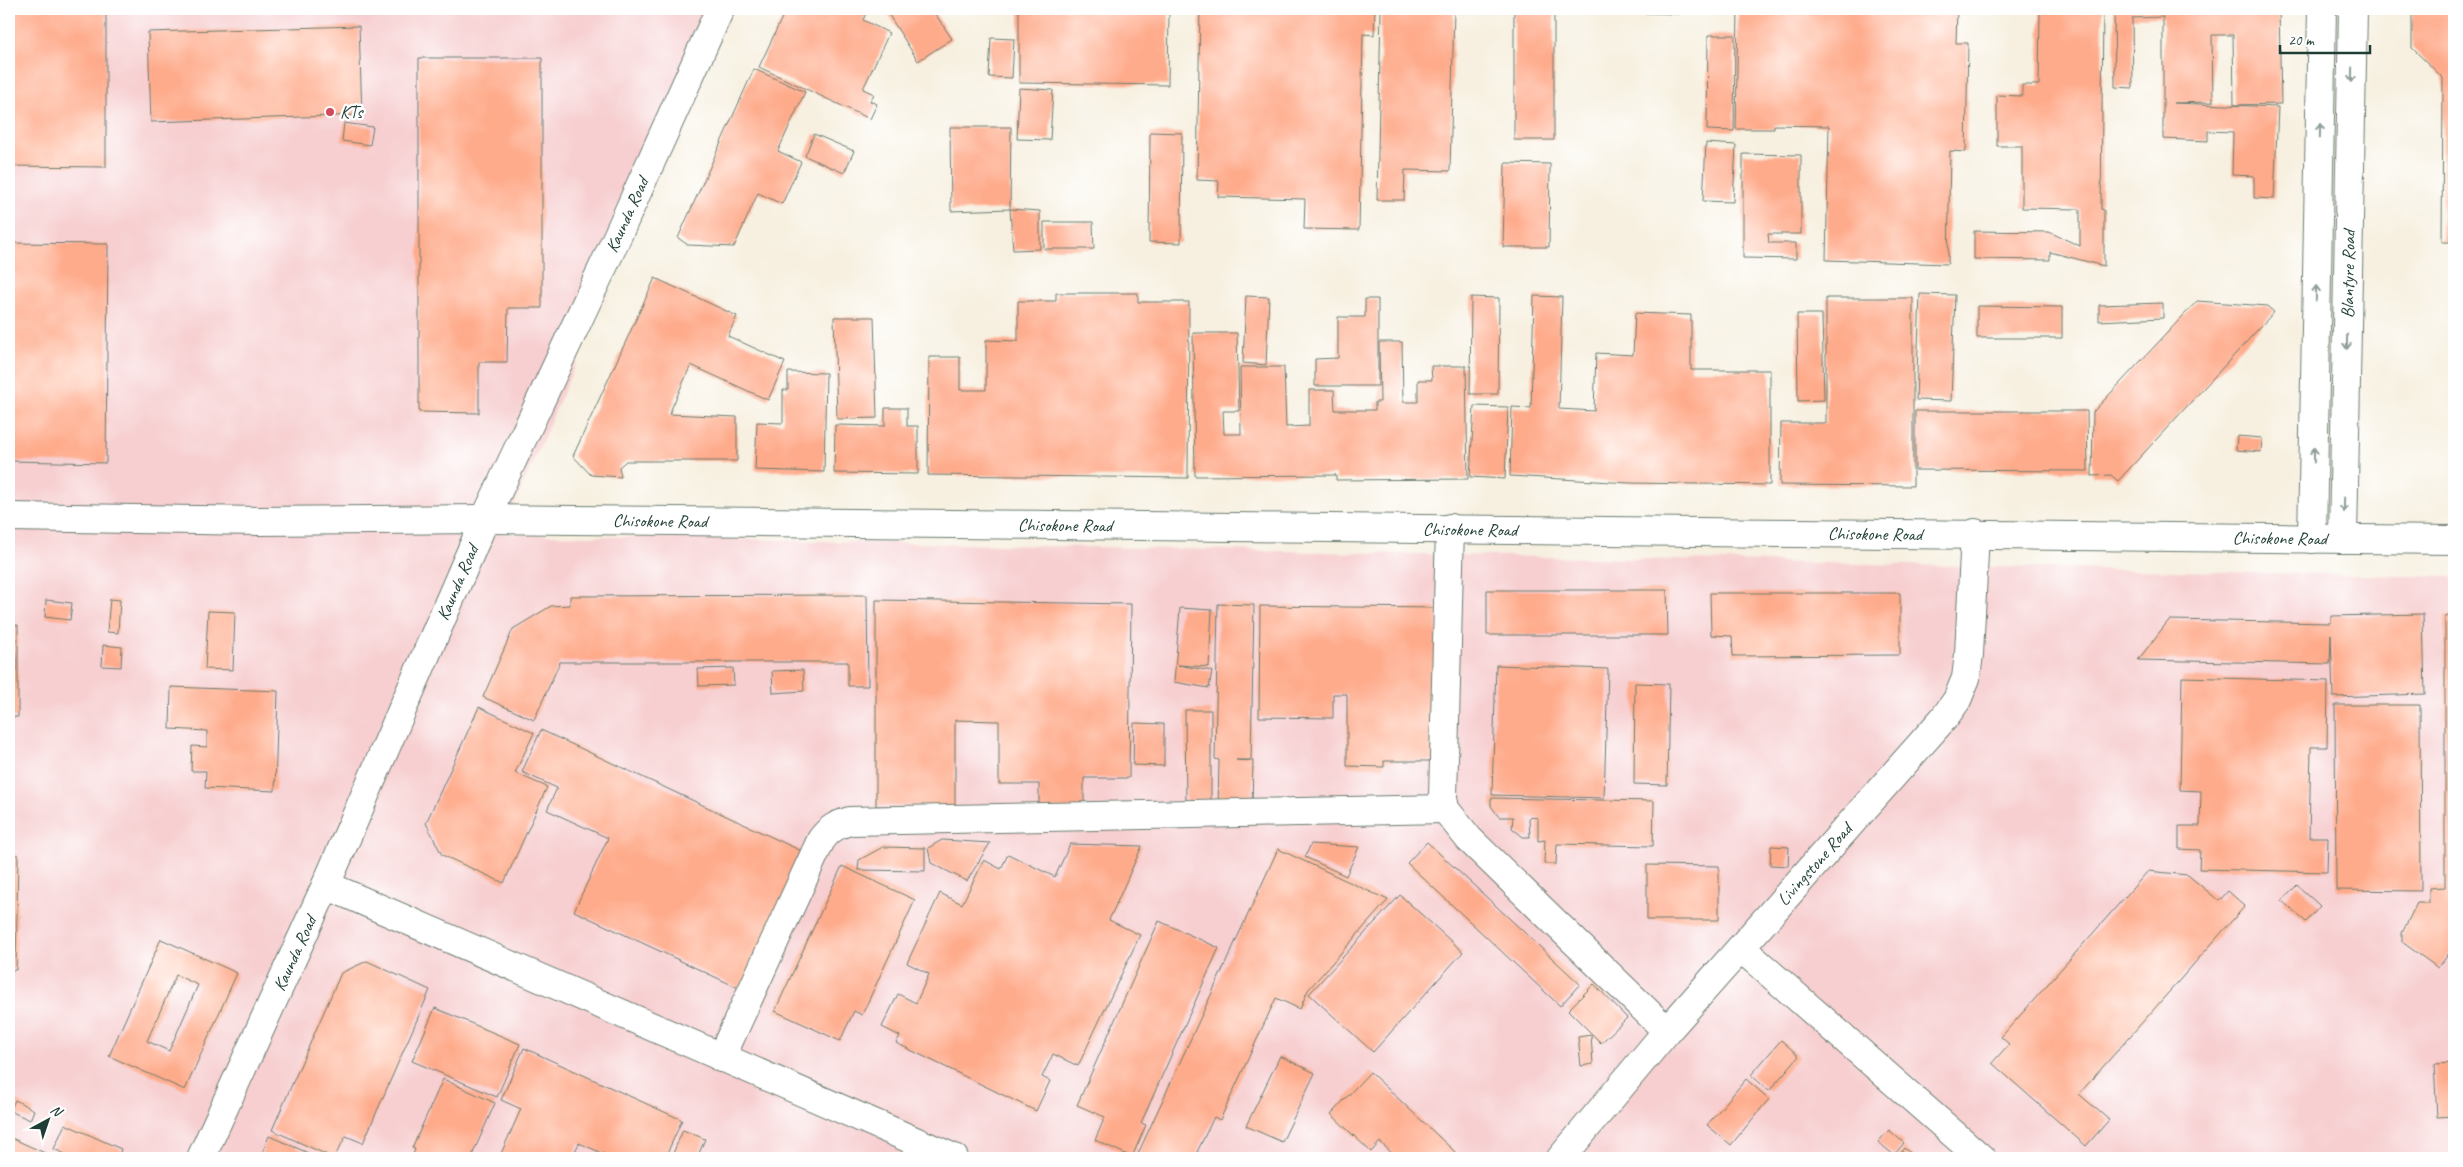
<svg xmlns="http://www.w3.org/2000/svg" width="2463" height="1167" font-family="Caveat,sans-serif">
<rect width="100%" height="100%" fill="#fff"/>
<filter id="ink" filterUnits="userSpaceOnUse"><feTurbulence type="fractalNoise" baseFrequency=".02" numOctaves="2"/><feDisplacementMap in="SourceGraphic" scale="10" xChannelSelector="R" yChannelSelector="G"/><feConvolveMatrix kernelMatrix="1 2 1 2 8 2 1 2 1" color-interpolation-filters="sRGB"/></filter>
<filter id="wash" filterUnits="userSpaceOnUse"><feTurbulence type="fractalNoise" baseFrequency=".0096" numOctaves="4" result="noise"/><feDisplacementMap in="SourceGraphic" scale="20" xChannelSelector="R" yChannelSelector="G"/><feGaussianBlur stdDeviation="1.12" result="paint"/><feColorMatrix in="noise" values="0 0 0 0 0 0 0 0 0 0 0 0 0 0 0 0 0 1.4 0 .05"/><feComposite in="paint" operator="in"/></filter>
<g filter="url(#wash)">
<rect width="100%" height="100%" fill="#f7f0e0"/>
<path fill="#f7cfd0" d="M 9,9 L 729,9 L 502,534 L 2454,577 L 2454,1158 L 9,1158 Z"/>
<g id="blocks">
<path fill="#feab8b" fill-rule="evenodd" d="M 9,9 L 106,9 L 106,167 L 9,166 Z
M 786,9 L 868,9 L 863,20 L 889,33 L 863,89 L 874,94 L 870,101 L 877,104 L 870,119 L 759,67 Z
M 885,9 L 932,9 L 952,39 L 918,61 Z
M 1019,9 L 1169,9 L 1168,85 L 1019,83 Z
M 1200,9 L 1375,9 L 1374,35 L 1363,34 L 1359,230 L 1304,229 L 1305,199 L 1218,197 L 1219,181 L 1197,180 Z
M 1381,9 L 1454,9 L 1450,171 L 1405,170 L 1404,200 L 1377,200 Z
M 1514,9 L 1554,9 L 1554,140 L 1514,140 Z
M 1645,9 L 1680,9 L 1680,14 L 1645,13 Z
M 1738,9 L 1957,9 L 1956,43 L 1968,43 L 1966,152 L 1950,151 L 1948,264 L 1826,260 L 1829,126 L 1774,125 L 1774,129 L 1736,129 Z
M 2040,9 L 2103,9 L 2101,209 L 2104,210 L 2104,266 L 2050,252 L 2050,260 L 1974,259 L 1974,231 L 2049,232 L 2080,246 L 2080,209 L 2022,208 L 2022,146 L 1997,146 L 1997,95 L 2022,96 L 2022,85 L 2039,85 Z
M 2114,9 L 2279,9 L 2281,104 L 2234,105 L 2233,35 L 2212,35 L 2213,102 L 2173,103 L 2278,107 L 2274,199 L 2254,198 L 2254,176 L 2232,175 L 2233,132 L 2208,131 L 2208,141 L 2163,139 L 2163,17 L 2132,18 L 2133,88 L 2115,87 Z
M 2412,9 L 2454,9 L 2454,242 L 2442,242 L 2443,78 L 2412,48 Z
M 359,26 L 362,115 L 151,122 L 148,32 Z
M 1708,35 L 1735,35 L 1734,131 L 1707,130 Z
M 991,38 L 1014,39 L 1012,78 L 989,77 Z
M 419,58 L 542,58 L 542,308 L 508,308 L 507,362 L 479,362 L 479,413 L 419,412 Z
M 754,69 L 805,92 L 778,151 L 801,162 L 782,204 L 758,193 L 734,247 L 688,245 L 678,238 Z
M 1019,88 L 1053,90 L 1050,140 L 1017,139 Z
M 344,123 L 373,127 L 370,145 L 342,141 Z
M 950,127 L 1011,127 L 1010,209 L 1040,211 L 1040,249 L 1013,250 L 1010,209 L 951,211 Z
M 1150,132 L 1182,133 L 1181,243 L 1149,242 Z
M 814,134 L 854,151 L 844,173 L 805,156 Z
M 1706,143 L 1736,145 L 1733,202 L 1703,201 Z
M 1743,154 L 1801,155 L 1801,234 L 1768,234 L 1769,243 L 1796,243 L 1796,259 L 1743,258 Z
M 1505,163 L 1550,164 L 1549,247 L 1503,247 Z
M 1044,222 L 1093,222 L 1094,249 L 1044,249 Z
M 9,243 L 108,244 L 106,463 L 9,461 Z
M 655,278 L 737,316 L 728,336 L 785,362 L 768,400 L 691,365 L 669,414 L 737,417 L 737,461 L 626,461 L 619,467 L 621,477 L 591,475 L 573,456 Z
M 1056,293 L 1138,293 L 1138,302 L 1189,302 L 1188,478 L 928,475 L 929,357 L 960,357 L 960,390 L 986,390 L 986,340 L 1018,341 L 1018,301 L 1056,301 Z
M 1920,294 L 1955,295 L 1951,401 L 1916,400 Z
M 1246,296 L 1269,297 L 1266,365 L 1243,363 Z
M 1534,296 L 1562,297 L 1559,409 L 1594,411 L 1596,353 L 1633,355 L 1635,313 L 1691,315 L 1691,370 L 1770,370 L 1770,485 L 1629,483 L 1510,476 L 1512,407 L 1531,408 Z
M 1471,297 L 1499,298 L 1498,394 L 1470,394 Z
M 1826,298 L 1913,298 L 1913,486 L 1780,485 L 1781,423 L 1826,423 Z
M 1365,299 L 1378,299 L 1378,386 L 1315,386 L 1315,359 L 1338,358 L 1338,317 L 1365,317 Z
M 2197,301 L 2267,306 L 2274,312 L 2118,481 L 2111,475 L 2092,476 L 2093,412 Z
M 2163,303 L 2163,318 L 2099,321 L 2099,305 Z
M 1977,306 L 2062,307 L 2062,338 L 1977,338 Z
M 1797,314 L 1822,314 L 1824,400 L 1798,401 Z
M 834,317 L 874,317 L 877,418 L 837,419 Z
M 1193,333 L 1237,333 L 1239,411 L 1223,411 L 1224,434 L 1241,434 L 1240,367 L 1284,367 L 1286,427 L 1309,426 L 1309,390 L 1334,390 L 1335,410 L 1375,410 L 1375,402 L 1380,402 L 1379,342 L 1402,342 L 1403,402 L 1418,402 L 1418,380 L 1432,380 L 1431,366 L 1466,366 L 1468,479 L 1336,480 L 1336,475 L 1195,476 Z
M 788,372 L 826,373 L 824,472 L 755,470 L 757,422 L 783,423 L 783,390 L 788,390 Z
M 1474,406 L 1508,407 L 1505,479 L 1470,477 Z
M 885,408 L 907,408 L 907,426 L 918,426 L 918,474 L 834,473 L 835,425 L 885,426 Z
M 1915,411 L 2087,411 L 2088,471 L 1915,470 Z
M 2237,436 L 2262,438 L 2261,452 L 2236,450 Z
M 1487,590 L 1667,590 L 1668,635 L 1487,635 Z
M 1710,593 L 1900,593 L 1900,655 L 1733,656 L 1732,636 L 1711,635 Z
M 867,595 L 868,686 L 848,686 L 848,662 L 560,662 L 534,720 L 483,697 L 513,629 L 551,606 L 570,605 L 570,596 Z
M 110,599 L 120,600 L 118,633 L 107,632 Z
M 46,600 L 72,603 L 70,620 L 45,617 Z
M 876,600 L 1131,604 L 1129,778 L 1084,778 L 1084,811 L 1039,811 L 1039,784 L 999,784 L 999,721 L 955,720 L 955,807 L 876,806 Z
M 1218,604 L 1254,605 L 1251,760 L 1236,760 L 1253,761 L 1252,810 L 1218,809 L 1219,760 L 1215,759 Z
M 1260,606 L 1437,608 L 1436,761 L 1384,761 L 1384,767 L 1347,766 L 1347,694 L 1333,694 L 1333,718 L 1259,717 Z
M 1180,608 L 1212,610 L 1209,667 L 1178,665 L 1212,671 L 1209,688 L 1174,682 Z
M 208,611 L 235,612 L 233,670 L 205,669 Z
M 2423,614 L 2425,694 L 2333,697 L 2331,634 L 2330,664 L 2138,660 L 2169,620 L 2331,623 L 2331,616 Z
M 2445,616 L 2454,616 L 2454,947 L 2438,968 L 2402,942 L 2402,933 L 2417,903 L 2429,903 L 2429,888 L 2445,887 Z
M 9,625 L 18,625 L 18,717 L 9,717 Z
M 103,645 L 122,647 L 121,667 L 102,666 Z
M 1496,665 L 1608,669 L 1604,798 L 1492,795 Z
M 733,668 L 734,685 L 699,686 L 698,669 Z
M 803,670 L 804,691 L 773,693 L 772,671 Z
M 2182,677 L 2328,681 L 2327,747 L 2311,747 L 2309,837 L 2328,837 L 2327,872 L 2199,869 L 2200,850 L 2179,849 L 2179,826 L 2200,826 L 2201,791 L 2180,790 Z
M 1635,683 L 1669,684 L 1667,785 L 1634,784 Z
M 171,687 L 278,691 L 275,791 L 205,788 L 206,771 L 191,771 L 192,746 L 207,747 L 207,731 L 170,729 Z
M 2335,705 L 2420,705 L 2421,891 L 2336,890 Z
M 479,707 L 534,733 L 515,773 L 547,787 L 504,883 L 442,855 L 426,823 Z
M 1185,710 L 1211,710 L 1211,807 L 1186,807 Z
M 1134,723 L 1164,724 L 1164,766 L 1133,765 Z
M 541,730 L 808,854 L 745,991 L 574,911 L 608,838 L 547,810 L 557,788 L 522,772 Z
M 1491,798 L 1654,801 L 1653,846 L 1557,844 L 1556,864 L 1544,864 L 1545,840 L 1538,841 L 1538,818 L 1529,817 L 1530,837 L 1523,837 L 1512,828 L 1513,817 L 1499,817 L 1491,806 Z
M 942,840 L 990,843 L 967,881 L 931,863 L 928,848 Z
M 1427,842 L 1580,984 L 1560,1006 L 1407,863 Z
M 1070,844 L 1142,846 L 1109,920 L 1140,935 L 1078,1066 L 1053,1054 L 1042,1077 L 1050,1081 L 1036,1111 L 896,1043 L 900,1036 L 882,1027 L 898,994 L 916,1003 L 929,974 L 907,963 L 940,893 L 962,904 L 984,860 L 1001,869 L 1008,854 L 1055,877 Z
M 1311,844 L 1359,847 L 1346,876 L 1305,857 Z
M 1771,846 L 1789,847 L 1788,866 L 1770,865 Z
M 883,847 L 925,848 L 925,871 L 858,870 L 859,860 Z
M 1278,849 L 1388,900 L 1308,990 L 1300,1009 L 1276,998 L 1220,1120 L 1214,1117 L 1197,1152 L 1212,1158 L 1136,1158 Z
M 9,855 L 18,855 L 16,970 L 9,970 Z
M 1647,865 L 1719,866 L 1719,920 L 1647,920 Z
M 842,866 L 915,900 L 862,1015 L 854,1011 L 840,1041 L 775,1011 Z
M 2148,871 L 2188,875 L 2219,901 L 2228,891 L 2245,906 L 2079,1094 L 2109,1120 L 2086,1146 L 1992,1063 L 2009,1044 L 2001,1037 Z
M 2297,885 L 2320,906 L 2306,922 L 2282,901 Z
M 1400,895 L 1463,952 L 1373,1052 L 1309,994 Z
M 1159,921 L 1219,948 L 1141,1123 L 1146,1125 L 1132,1157 L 1095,1140 L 1105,1117 L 1077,1105 Z
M 161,939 L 237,973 L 185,1090 L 109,1056 ZM 176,975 L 198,985 L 169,1051 L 147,1041 Z
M 367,961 L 430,990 L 363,1143 L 346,1136 L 334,1158 L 272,1130 L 341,973 Z
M 1594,984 L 1627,1018 L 1601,1043 L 1568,1010 Z
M 435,1008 L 520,1044 L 497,1097 L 412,1061 Z
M 1591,1035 L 1593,1064 L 1581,1066 L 1578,1037 Z
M 1781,1040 L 1799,1056 L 1769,1091 L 1751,1075 Z
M 524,1048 L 682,1120 L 665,1158 L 613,1158 L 579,1143 L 572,1158 L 499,1158 L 521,1109 L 501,1100 Z
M 1280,1056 L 1315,1073 L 1282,1142 L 1246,1126 Z
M 2454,1063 L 2454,1116 L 2437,1117 L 2434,1064 Z
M 1370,1072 L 1455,1152 L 1450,1158 L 1397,1158 L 1380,1142 L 1371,1152 L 1331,1114 Z
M 443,1079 L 495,1103 L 471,1158 L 412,1158 L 415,1149 L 412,1148 Z
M 1746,1079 L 1769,1099 L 1731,1145 L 1707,1125 Z
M 15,1100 L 34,1110 L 30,1120 L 10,1111 Z
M 65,1124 L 121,1149 L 118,1158 L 74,1158 L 54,1149 Z
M 683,1130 L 705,1139 L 697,1158 L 671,1158 Z
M 1889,1130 L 1904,1143 L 1894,1155 L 1878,1142 Z
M 269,1136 L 320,1158 L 260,1158 Z
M 9,1137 L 56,1158 L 9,1158 Z
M 1904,1148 L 1917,1158 L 1897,1158 Z"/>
</g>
</g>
<g filter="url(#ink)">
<use href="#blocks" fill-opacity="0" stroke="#6b7c70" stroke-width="1"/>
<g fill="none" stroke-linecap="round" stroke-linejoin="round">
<g stroke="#6b7c70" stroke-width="30">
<g id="minor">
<path id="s1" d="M 9,517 L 259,521 L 485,519 L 2454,540"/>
<path d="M 1450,528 L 1443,797 L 1445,809 L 1469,839 L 1667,1031"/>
<path d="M 2312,539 L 2322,9"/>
<path id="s2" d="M 2343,539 L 2353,9"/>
<path d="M 326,885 L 954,1158"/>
<path d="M 1741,948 L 1981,1158"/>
<path d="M 721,1058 L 821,840 C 829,829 836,825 850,821 L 1445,809"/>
<path id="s3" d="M 201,1158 L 326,885 L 485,519 L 611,250 L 720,9"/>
<path id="s4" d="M 1561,1158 L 1667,1031 L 1944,718 L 1957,700 L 1966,678 L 1969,654 L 1975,533"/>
</g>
</g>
<use href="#minor" stroke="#fff" stroke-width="28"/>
</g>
<defs><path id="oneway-shaft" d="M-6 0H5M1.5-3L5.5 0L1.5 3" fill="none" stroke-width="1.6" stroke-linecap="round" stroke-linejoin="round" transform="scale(1.25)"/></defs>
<g stroke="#8f9e9a">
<use href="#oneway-shaft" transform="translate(2352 75) rotate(91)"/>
<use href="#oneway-shaft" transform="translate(2320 131) rotate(-89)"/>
<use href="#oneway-shaft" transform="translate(2316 293) rotate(-89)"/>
<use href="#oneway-shaft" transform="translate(2347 342) rotate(91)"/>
<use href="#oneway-shaft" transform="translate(2314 455) rotate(-89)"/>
<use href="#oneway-shaft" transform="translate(2344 505) rotate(91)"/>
</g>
</g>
<circle fill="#d1495b" stroke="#fff" stroke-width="2" cx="330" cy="112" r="5"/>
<g text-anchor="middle" stroke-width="4.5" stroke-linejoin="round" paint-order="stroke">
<g font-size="18" fill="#1f3d34" stroke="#fff" text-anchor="start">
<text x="340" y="118">KTs</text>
</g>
<g font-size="18" fill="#1f3d34" stroke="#fff">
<text dy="6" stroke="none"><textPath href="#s3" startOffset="1035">Kaunda Road</textPath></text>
<text dy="6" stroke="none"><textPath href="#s2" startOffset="265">Blantyre Road</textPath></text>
<text dy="6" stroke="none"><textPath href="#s1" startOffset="651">Chisokone Road</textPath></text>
<text dy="6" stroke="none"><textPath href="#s1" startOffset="1056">Chisokone Road</textPath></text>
<text dy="6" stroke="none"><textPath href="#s1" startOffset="1461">Chisokone Road</textPath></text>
<text dy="6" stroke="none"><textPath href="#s1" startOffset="1866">Chisokone Road</textPath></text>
<text dy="6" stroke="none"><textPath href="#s1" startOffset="2271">Chisokone Road</textPath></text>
<text dy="6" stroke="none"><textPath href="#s3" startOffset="630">Kaunda Road</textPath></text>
<text dy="6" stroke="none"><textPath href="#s4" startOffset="388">Livingstone Road</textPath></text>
<text dy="6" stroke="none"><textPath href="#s3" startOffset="225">Kaunda Road</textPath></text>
</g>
</g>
<rect width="2463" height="1167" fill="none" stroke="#fff" stroke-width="30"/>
<g transform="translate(48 1120) rotate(40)" stroke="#ffffff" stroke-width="4" paint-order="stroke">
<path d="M0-4L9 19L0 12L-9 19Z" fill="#1f3d34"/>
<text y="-8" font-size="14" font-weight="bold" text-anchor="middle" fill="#1f3d34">N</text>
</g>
<path d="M2280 45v8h90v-8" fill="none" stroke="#1f3d34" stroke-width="2.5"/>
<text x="2288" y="45" font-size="15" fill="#1f3d34" stroke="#ffffff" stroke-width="4" paint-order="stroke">20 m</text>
</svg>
